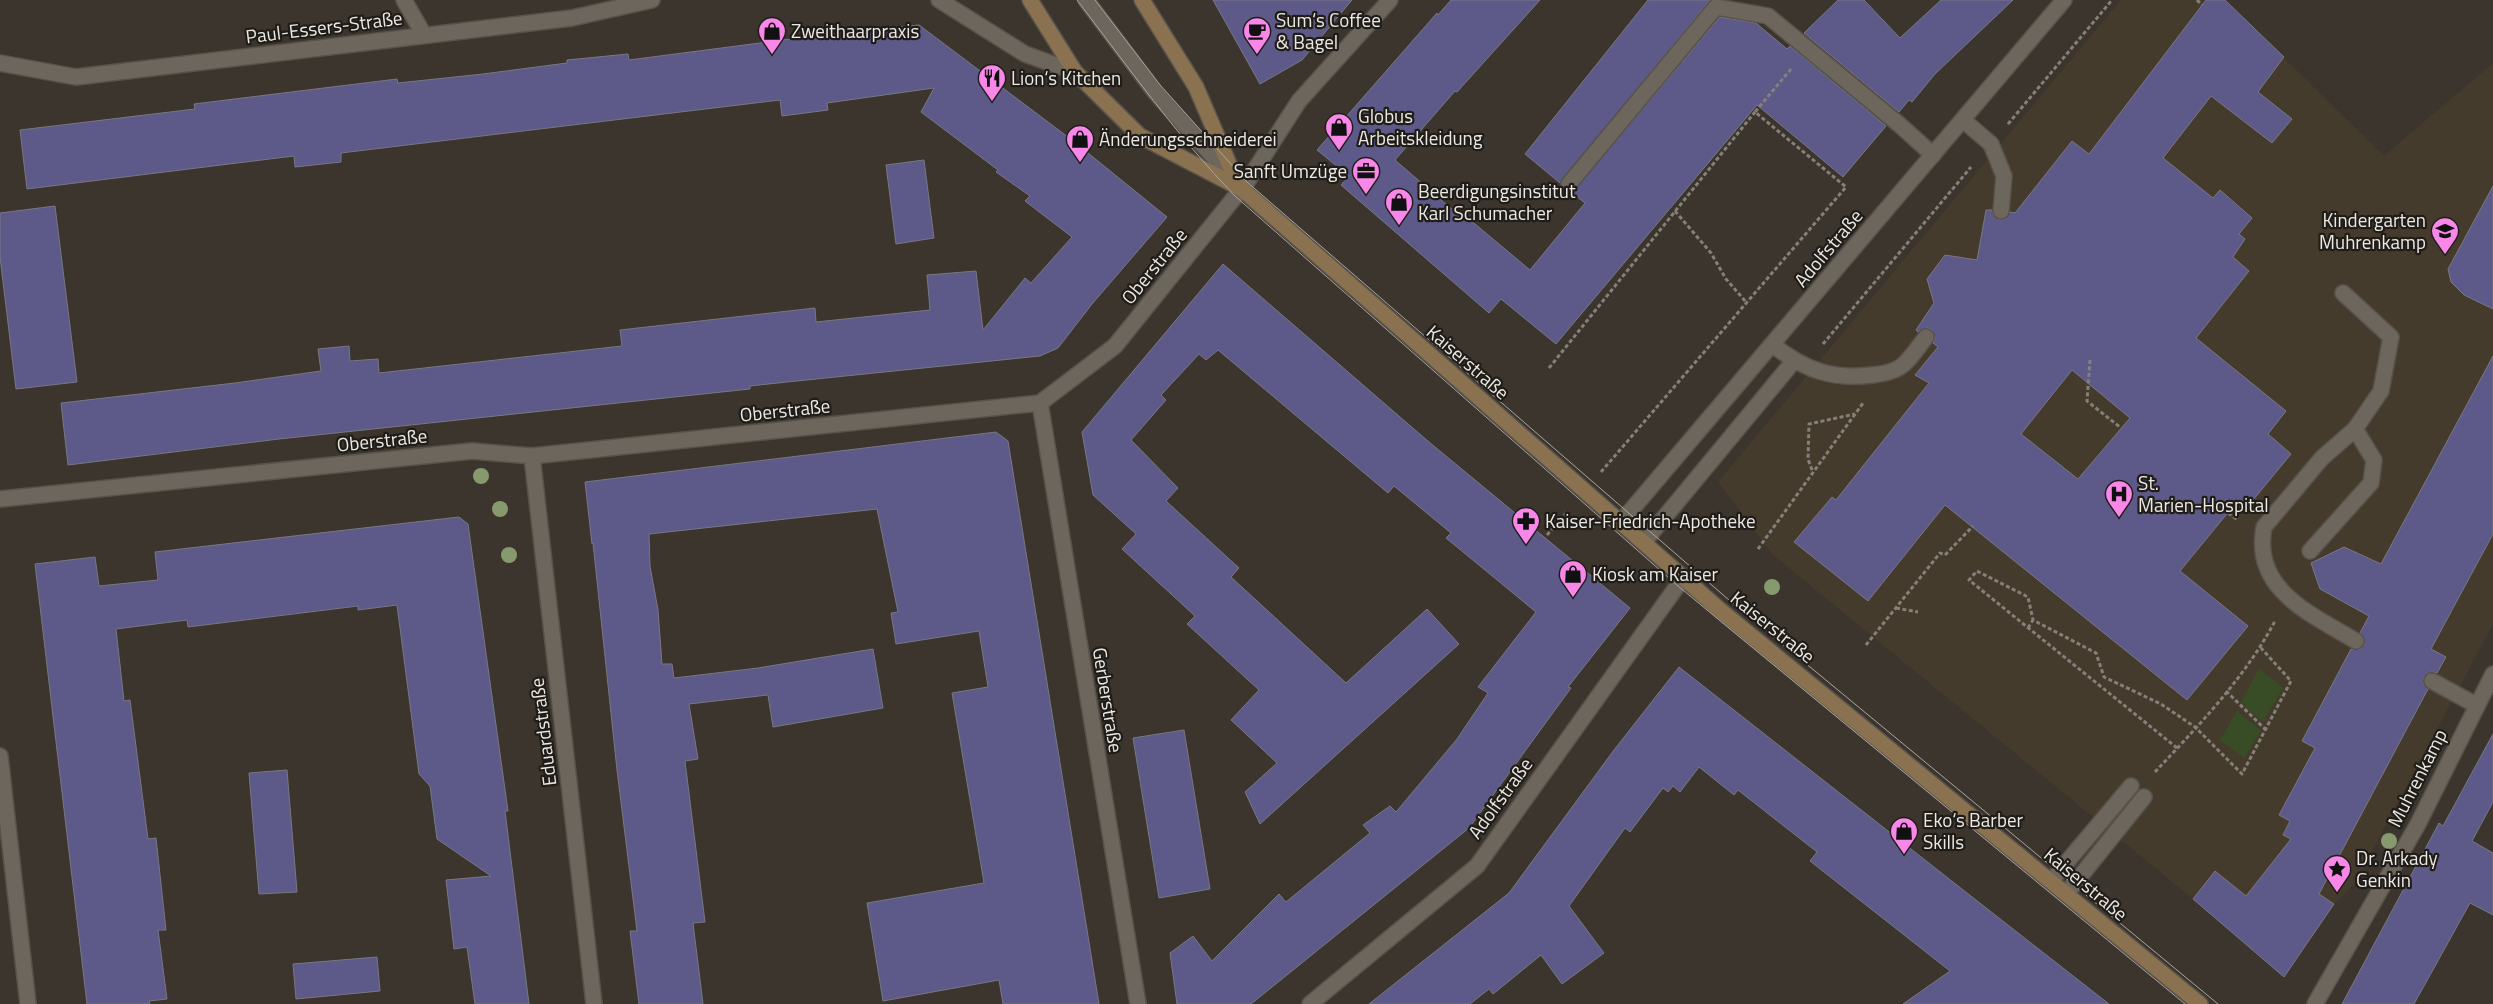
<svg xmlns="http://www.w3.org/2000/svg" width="2493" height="1004" font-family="'Titillium Web',sans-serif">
<rect width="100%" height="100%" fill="#3b352d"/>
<path fill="#453b2d" d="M 2121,0 L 2225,0 L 2384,156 L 2493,63 L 2493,624 L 2355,883 L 2334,904 L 2284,977 L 2193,899 L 1772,554 L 1718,482 Z"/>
<path fill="#384c26" d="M 2259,668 L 2283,688 L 2263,722 L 2241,703 Z
M 2237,711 L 2261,731 L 2244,758 L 2220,740 Z"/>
<path fill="#5d5988" stroke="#787883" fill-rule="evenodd" d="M 1213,0 L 1352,0 L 1302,60 L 1260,84 Z
M 1451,0 L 1540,0 L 1457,92 L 1455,91 L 1395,160 L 1454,211 L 1456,208 L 1530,270 L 1585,203 L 1572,193 L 1720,17 L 1756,23 L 1787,49 L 1790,46 L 1886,126 L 1843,177 L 1757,105 L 1556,344 L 1501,299 L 1489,313 L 1341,185 L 1349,176 L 1317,150 L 1437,13 L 1438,15 Z
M 1648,0 L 1710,0 L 1560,183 L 1525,154 Z
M 1838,0 L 1864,0 L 1900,38 L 1941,0 L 2013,0 L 1935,74 L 1912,102 L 1909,100 L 1899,112 L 1804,33 Z
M 2206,0 L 2225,0 L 2284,57 L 2258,92 L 2292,119 L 2272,143 L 2211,96 L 2163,158 L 2213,198 L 2220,190 L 2252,218 L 2239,234 L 2245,239 L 2233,257 L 2249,271 L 2196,338 L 2286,411 L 2268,434 L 2291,454 L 2244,511 L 2235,504 L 2180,571 L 2248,626 L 2187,700 L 1945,505 L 1868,601 L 1794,542 L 1832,497 L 1836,500 L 1929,383 L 1915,375 L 1938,347 L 1933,343 L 1935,338 L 1932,330 L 1927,328 L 1918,332 L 1916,330 L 1934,303 L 1927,279 L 1945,255 L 1977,260 L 1986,210 L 1992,210 L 1993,215 L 2000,220 L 2005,219 L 2010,212 L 2015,213 L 2072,141 L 2089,154 ZM 2072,370 L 2130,418 L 2078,479 L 2021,434 Z
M 919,25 L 1072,140 L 1167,217 L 1092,304 L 1058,348 L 1040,356 L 787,382 L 750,386 L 750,389 L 279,439 L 68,465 L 61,403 L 235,383 L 321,371 L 318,349 L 349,346 L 350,361 L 378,359 L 379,373 L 622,346 L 620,330 L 815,308 L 816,322 L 930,310 L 927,275 L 976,271 L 983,330 L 1025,278 L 1031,283 L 1072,237 L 1025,201 L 1030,196 L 996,172 L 998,170 L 921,112 L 934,88 L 827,103 L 828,110 L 782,116 L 780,100 L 341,153 L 341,162 L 295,167 L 294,156 L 27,189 L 20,130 L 195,109 L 194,104 L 397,79 L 398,83 L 483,74 L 567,63 L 567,60 L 628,54 L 629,60 L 852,31 Z
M 924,160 L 934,238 L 896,244 L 886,165 Z
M 2493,186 L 2493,309 L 2464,295 L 2451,282 L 2448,269 Z
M 55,206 L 77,382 L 16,389 L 0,257 L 0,213 Z
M 1223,264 L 1429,442 L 1630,608 L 1568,687 L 1571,688 L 1469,828 L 1251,1004 L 1177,1004 L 1170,953 L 1193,936 L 1212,961 L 1279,894 L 1286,902 L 1370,833 L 1363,825 L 1390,806 L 1396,812 L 1457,739 L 1488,693 L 1478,687 L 1536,612 L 1446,538 L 1451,533 L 1394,486 L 1388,493 L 1218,350 L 1206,360 L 1199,354 L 1161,395 L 1166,400 L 1131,440 L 1178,488 L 1166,501 L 1239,568 L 1231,577 L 1346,683 L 1427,609 L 1459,644 L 1260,824 L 1245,792 L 1277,763 L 1231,720 L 1259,690 L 1187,624 L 1195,616 L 1122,549 L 1136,534 L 1093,495 L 1082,432 Z
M 2493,356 L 2493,534 L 2431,649 L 2446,657 L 2437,673 L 2431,672 L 2424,677 L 2424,685 L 2428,689 L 2319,894 L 2334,904 L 2284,977 L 2193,899 L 2215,871 L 2246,896 L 2291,839 L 2283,835 L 2290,821 L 2279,815 L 2315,748 L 2302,741 L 2351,649 L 2360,649 L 2364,645 L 2364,637 L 2360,633 L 2369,616 L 2320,589 L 2311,563 L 2344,547 L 2381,564 Z
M 996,432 L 1008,441 L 1099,1004 L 1003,1004 L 999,980 L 883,1001 L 867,903 L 984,883 L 952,693 L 988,687 L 979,631 L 896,644 L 891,613 L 898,612 L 877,509 L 649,534 L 650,566 L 658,610 L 662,664 L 672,664 L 674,678 L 758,668 L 873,649 L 883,708 L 773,727 L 768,695 L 689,704 L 698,759 L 685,761 L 705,922 L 693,923 L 703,1004 L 639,1004 L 630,931 L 637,931 L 617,770 L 593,543 L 592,544 L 585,482 Z
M 459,517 L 468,524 L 508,811 L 505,811 L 529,1004 L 475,1004 L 467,947 L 454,949 L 446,880 L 491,876 L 437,839 L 430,786 L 419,774 L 397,605 L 358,610 L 358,606 L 188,627 L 187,620 L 116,629 L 124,701 L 130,700 L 148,839 L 156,838 L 166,930 L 158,930 L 167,999 L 149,1001 L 150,1004 L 87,1004 L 35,564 L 95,557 L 99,586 L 158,580 L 155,552 Z
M 1679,667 L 1990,911 L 2109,1004 L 1903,1004 L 1950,971 L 1810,861 L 1817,852 L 1738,790 L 1734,795 L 1699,767 L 1680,792 L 1673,786 L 1668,792 L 1663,788 L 1630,832 L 1625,828 L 1569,906 L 1604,953 L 1562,984 L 1541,955 L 1493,994 L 1489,989 L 1470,1004 L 1369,1004 L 1509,893 L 1614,750 Z
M 1184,730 L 1210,889 L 1159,898 L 1133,738 Z
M 2493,734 L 2493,802 L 2472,841 L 2493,853 L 2493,915 L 2470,903 L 2414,1004 L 2342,1004 L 2439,823 L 2443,826 Z
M 287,770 L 297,892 L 259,894 L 249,773 Z
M 377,957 L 380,991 L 296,999 L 293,964 Z"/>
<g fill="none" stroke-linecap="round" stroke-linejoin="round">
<g stroke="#57524b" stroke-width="18">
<path id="service" d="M 404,0 L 424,35
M 1086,0 L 1155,92 L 1234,180
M 1963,120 L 1991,144 L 2004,176 L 2001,211
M 1569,184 L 1716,7 L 1768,16 L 1901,126 L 1933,155
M 2343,293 L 2391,337 L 2381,391 L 2355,429 L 2322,458 L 2264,527 C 2252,590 2311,614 2356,641
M 1773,345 C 1805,370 1832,380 1872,375 C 1882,374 1896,372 1904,364 C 1912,357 1919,346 1926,337
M 1644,542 L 1793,362
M 2310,551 L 2371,483 L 2374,460 L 2355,429
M 2432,681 L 2476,705
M 2051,881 L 2131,786
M 2066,894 L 2144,797"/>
</g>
<g stroke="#57524b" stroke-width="18">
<path id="minor" d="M 939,0 L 1025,54 L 1075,72
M 0,63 L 76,77 L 572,18 L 652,0
M 1040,403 L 1138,1004
M 532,456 L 594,1004
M 0,499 L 472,451 L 532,456 L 1040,403 L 1115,346 L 1247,182 L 1299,101 L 1390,0
M 1622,521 L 2064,0
M 0,756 L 28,1004
M 2315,1004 L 2418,824 L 2493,674"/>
</g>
<g stroke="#57524b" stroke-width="18">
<path id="tertiary" d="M 1310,1004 L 1477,866 L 1683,578"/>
</g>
<g stroke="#57524b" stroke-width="18">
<path id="secondary" d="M 1030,0 L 1075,72 L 1140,136 L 1242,189 L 1720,610 L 2200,1004
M 1142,0 L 1196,87 L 1229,164 L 1242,189"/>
</g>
<path stroke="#858079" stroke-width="3" stroke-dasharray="4 2.5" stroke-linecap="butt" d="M 2197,0 L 2202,5
M 2008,124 L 2112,0
M 1675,211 L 1711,253 L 1726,279 L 1746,302
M 1823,344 L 1971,167
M 2090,360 L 2087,401 L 2121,428
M 1549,368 L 1755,112
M 1812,470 L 1808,459 L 1809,424 L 1855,414
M 1601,472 L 1846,187 L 1755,112 L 1791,69
M 2228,513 L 2238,520
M 1547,535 L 1568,511
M 1758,549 L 1863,403
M 1896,608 L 1918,612
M 2028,628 L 2033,620
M 1866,645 L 1940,553 L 1945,555 L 1973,526
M 2226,691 L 2266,730
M 2177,748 L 1969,580 L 1977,571 L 2028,597 L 2033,620 L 2096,653 L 2104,677 L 2161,704 L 2195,727 L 2242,774 L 2291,681 L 2261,648
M 2155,772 C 2198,726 2245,678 2275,621"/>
<use href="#service" stroke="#6d665d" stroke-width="15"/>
<use href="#minor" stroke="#6d665d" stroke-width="15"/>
<use href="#tertiary" stroke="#6d665d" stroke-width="15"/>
<use href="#secondary" stroke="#8a7150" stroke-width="15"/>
<path stroke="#aaa59f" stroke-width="1" d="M 1077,0 C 1128,67 1177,136 1235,196 L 1678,586 L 2185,1004
M 1095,0 L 1160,85 L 1247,182 L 1729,600 L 2218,1004"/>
</g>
<g fill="#879a6e">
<circle cx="481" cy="476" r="8"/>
<circle cx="500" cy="509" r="8"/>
<circle cx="509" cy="555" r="8"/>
<circle cx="1772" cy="587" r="8"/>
<circle cx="2389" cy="841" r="8"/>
</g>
<defs>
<g id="shop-pin" transform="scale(1.4375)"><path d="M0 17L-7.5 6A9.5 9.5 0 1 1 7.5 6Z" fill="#f987e9" stroke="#201d19"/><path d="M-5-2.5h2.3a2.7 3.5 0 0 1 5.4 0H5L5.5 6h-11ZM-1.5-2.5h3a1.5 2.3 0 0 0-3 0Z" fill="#111"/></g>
<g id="cafe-pin" transform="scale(1.4375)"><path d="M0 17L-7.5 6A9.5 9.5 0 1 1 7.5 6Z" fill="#f987e9" stroke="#201d19"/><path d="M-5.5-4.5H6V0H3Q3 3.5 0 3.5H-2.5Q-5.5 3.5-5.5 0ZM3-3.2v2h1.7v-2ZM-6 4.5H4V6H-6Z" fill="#111"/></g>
<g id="restaurant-pin" transform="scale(1.4375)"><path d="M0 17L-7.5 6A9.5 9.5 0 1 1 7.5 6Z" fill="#f987e9" stroke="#201d19"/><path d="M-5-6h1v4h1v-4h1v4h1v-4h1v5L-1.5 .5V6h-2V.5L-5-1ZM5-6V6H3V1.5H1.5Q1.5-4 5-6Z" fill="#111"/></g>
<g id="office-pin" transform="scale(1.4375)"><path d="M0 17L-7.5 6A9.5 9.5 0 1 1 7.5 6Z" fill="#f987e9" stroke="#201d19"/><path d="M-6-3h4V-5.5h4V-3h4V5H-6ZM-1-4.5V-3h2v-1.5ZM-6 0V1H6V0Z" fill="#111"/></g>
<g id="school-pin" transform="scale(1.4375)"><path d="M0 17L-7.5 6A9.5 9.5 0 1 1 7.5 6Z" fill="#f987e9" stroke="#201d19"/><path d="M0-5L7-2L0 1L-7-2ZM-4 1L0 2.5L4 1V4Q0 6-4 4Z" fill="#111"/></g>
<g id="hospital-pin" transform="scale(1.4375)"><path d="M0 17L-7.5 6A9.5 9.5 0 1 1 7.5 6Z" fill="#f987e9" stroke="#201d19"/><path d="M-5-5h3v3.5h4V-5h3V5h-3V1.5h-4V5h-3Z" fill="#111"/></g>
<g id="pharmacy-pin" transform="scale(1.4375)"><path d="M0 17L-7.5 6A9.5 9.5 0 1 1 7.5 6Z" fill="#f987e9" stroke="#201d19"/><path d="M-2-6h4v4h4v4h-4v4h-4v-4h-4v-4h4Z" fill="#111"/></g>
<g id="sight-pin" transform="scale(1.4375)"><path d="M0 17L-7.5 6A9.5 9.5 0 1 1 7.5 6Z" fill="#f987e9" stroke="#201d19"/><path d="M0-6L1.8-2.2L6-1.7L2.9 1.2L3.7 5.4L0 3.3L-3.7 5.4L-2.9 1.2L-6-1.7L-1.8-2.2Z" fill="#111"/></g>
</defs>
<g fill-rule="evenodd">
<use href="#shop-pin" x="772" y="31"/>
<use href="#cafe-pin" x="1257" y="31"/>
<use href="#restaurant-pin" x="992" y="78"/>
<use href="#shop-pin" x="1339" y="127"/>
<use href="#shop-pin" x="1080" y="139"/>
<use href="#office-pin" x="1366" y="171"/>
<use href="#shop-pin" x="1399" y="202"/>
<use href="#school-pin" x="2445" y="231"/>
<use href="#hospital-pin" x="2119" y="494"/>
<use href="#pharmacy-pin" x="1526" y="521"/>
<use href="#shop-pin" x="1573" y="574"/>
<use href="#shop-pin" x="1904" y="831"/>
<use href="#sight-pin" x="2337" y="869"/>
</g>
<g text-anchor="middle" stroke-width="4.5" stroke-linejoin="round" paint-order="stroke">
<g font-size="19" fill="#ece8e3" stroke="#201d19" text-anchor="start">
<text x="1276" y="27">Sum‘s Coffee<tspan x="1276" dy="22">&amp; Bagel</tspan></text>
<text x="791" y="38">Zweithaarpraxis</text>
<text x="1011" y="85">Lion‘s Kitchen</text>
<text x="1358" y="123">Globus<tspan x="1358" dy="22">Arbeitskleidung</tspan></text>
<text x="1099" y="146">Änderungsschneiderei</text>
<text x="1347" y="178" text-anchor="end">Sanft Umzüge</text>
<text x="1418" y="198">Beerdigungsinstitut<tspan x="1418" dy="22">Karl Schumacher</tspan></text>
<text x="2426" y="227" text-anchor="end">Kindergarten<tspan x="2426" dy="22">Muhrenkamp</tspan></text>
<text x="2138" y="490">St.<tspan x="2138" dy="22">Marien-Hospital</tspan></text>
<text x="1545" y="528">Kaiser-Friedrich-Apotheke</text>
<text x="1592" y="581">Kiosk am Kaiser</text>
<text x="1923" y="827">Eko‘s Barber<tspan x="1923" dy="22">Skills</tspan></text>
<text x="2356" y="865">Dr. Arkady<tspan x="2356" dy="22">Genkin</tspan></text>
</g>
<g font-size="19" fill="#ece8e3" stroke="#201d19">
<text transform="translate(324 27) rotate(-7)" y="7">Paul-Essers-Straße</text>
<text transform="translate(1828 248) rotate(-50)" y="7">Adolfstraße</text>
<text transform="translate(1154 266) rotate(-51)" y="7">Oberstraße</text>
<text transform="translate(1468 362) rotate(41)" y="7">Kaiserstraße</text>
<text transform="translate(785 410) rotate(-6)" y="7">Oberstraße</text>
<text transform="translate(382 440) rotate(-6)" y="7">Oberstraße</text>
<text transform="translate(1773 627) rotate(39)" y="7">Kaiserstraße</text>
<text transform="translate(1108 700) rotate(81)" y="7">Gerberstraße</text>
<text transform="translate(543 732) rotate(-97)" y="7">Eduardstraße</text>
<text transform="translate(2417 778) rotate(-63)" y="7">Muhrenkamp</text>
<text transform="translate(1500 798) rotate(-54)" y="7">Adolfstraße</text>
<text transform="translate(2086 884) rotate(40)" y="7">Kaiserstraße</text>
</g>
</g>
</svg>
